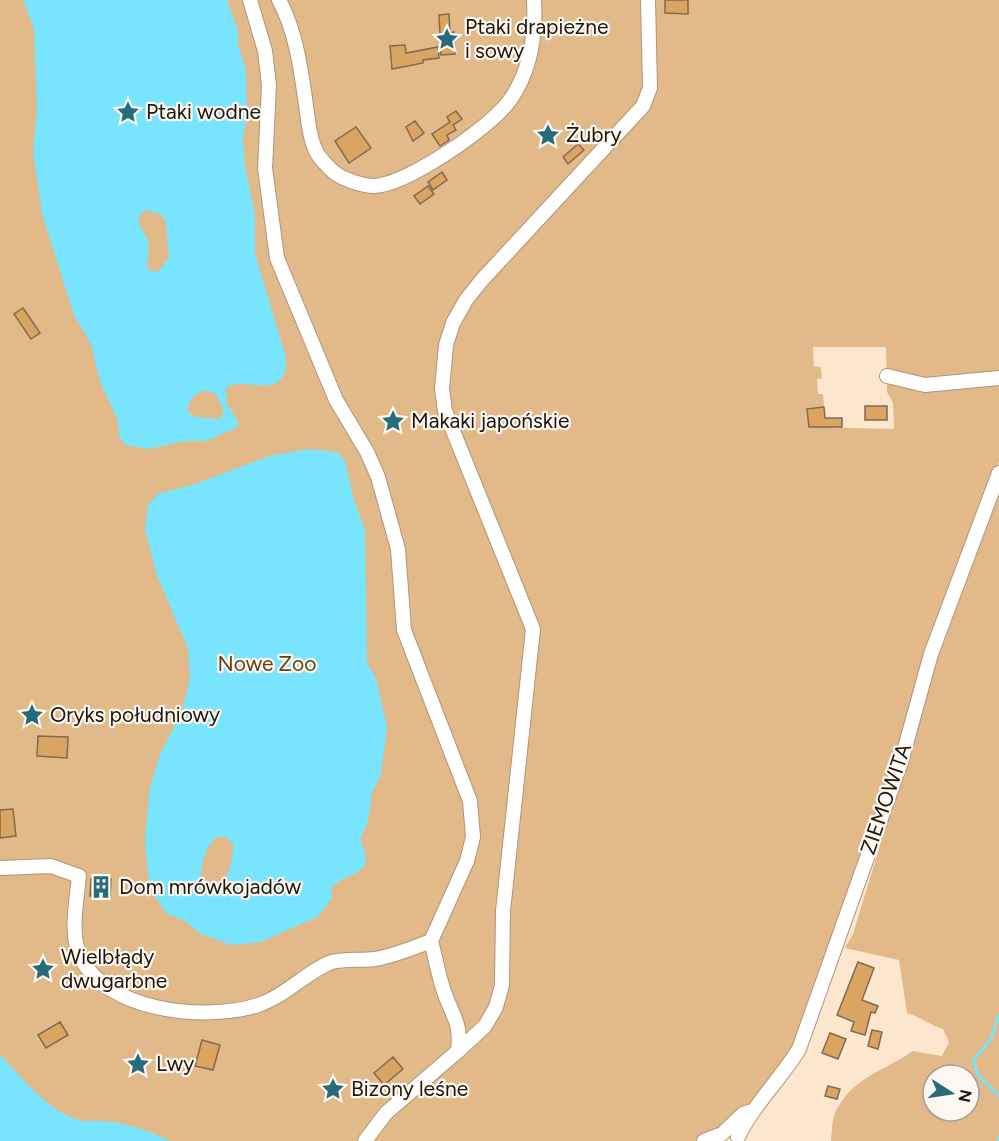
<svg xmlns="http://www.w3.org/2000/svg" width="999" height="1141" font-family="Figtree,sans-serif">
<rect width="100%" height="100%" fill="#fce7ce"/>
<path fill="#e2b988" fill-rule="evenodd" d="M 0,0 L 999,0 L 999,462 L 977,518 L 897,762 L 796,1047 L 757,1099 L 721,1127 L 698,1141 L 0,1141 ZM 813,347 L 886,347 L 887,392 L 893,403 L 894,429 L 809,427 L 807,409 L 824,407 L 823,394 L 818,394 L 817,379 L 822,378 L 821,367 L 814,366 Z
M 999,485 L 999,1141 L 831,1141 C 832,1131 832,1117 837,1109 C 855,1076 884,1071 913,1051 L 942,1056 L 949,1042 L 943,1029 C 929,1025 921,1017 907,1013 L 899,960 L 845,948 L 853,934 L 961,580 ZM 933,1075 L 969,1075 L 969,1111 L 933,1111 Z"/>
<path fill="#79e4fd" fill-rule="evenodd" d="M 23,0 L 227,0 L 238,30 L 238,45 L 246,70 L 247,118 L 243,136 L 245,166 L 255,214 L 255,254 L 286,357 C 289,405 243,374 226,388 L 227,404 L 238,421 L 238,427 L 206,441 L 184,441 L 149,449 L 125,445 L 119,436 L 118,421 L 100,381 L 91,344 L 74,315 L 42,214 L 33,151 L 37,110 L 34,29 ZM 145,210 L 161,214 L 166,223 L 169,257 L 158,272 L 151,271 L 147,267 C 147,260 149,253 149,246 C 149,232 129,224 145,210 ZM 204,390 L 216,394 L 224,410 L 221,419 L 195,417 L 187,411 L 191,398 Z
M 308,449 L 337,452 L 345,461 L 354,500 L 365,530 L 367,663 L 376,678 L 387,727 L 381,775 L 372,792 L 368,822 L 360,839 C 379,880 347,868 331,889 L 332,898 L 319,916 L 261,942 L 231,945 L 199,933 L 185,921 L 167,914 L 149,888 L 145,841 L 149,791 L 160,754 L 181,714 L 190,679 L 188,648 L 157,576 L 145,529 L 148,505 L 158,494 L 195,484 L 269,456 ZM 216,837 L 225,837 L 233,843 C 233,861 230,883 211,889 L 201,881 C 200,867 205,847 216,837 Z
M 0,1054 C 21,1077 51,1115 83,1121 C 89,1122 96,1120 102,1121 C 124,1122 150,1131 170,1141 L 0,1141 Z"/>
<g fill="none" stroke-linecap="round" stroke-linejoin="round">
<path stroke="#79e4fd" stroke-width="3" d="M 999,1015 L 991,1039 L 973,1060 L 978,1075 L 999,1096
M 998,1141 L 999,1138"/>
</g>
<path fill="#daa563" stroke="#816a4e" stroke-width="1.5" d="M 665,0 L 688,0 L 688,14 L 665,13 Z
M 449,14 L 450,33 L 454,32 L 455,54 L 441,55 L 439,15 Z
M 405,45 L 406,53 L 438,47 L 439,58 L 423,60 L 423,63 L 392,69 L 390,46 Z
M 456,111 L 462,119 L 453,125 L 456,130 L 447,135 L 449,140 L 440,146 L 432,134 L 450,122 L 447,117 Z
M 415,121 L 424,133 L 413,141 L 406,127 Z
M 356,127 L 371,148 L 349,163 L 335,141 Z
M 578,144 L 584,150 L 568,164 L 563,157 Z
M 442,172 L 447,180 L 433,190 L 428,182 Z
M 428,186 L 434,194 L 420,204 L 414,196 Z
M 23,308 L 40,333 L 31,339 L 14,314 Z
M 865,406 L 887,406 L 887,420 L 865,420 Z
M 824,407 L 825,418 L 842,418 L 842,427 L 809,427 L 807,409 Z
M 38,736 L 68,737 L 67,758 L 37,756 Z
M 13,809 L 16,836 L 0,838 L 0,810 Z
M 91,879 L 111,879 L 110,896 L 90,896 Z
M 858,962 L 874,968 L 862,1000 L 878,1006 L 875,1013 L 871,1012 L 865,1035 L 851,1031 L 854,1022 L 837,1015 Z
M 60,1022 L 68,1035 L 46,1048 L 38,1035 Z
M 872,1030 L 882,1032 L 878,1049 L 868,1046 Z
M 830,1033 L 846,1039 L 838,1059 L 822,1053 Z
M 202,1040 L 220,1045 L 213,1070 L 195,1066 Z
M 393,1057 L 403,1069 L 384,1085 L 374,1073 Z
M 828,1086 L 840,1089 L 837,1099 L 825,1096 Z"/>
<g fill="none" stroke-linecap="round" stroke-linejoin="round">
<g stroke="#ae9679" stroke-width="16">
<path id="minor" d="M 279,0 C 296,31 301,70 306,105 C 308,119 309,136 315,149 C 318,157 329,168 335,173 C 344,180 364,186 374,186 C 407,185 492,126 510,100 C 531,70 536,35 534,0
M 887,376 L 925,385 L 999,378
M 0,868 L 51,866 L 79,876 C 77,899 70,931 79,953 C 102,1012 206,1022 258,1005 C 285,996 304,974 329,963 C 342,958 361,961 375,959 C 394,956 413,948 431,941 L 467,861 L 473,837 L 470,801 L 404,630 L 398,549 L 378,477 L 367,452 L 336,400 L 277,258 L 265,168 L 269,85 L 265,51 L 250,0
M 431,941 C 436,959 439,980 446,997 C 455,1020 461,1025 458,1051 L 485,1026 L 496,1007 L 502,985 L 503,911 L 533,629 L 445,411 L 442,389 L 446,345 L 453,323 L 466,300 L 481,281 L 643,106 L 650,88 L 648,0
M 725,1131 L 743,1114 L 749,1112
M 738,1137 C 754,1104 780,1080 799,1049 L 901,762 L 931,654 L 999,473
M 365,1141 L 386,1113 L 458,1051
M 704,1141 L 722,1134"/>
</g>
<use href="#minor" stroke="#fff" stroke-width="14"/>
</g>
<defs>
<g id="sight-bare" transform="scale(1.8)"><path d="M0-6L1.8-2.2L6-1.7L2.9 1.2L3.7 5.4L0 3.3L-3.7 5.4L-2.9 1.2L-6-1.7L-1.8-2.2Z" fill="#266c7b" stroke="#fcf7f1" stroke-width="2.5" paint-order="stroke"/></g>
<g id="building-bare" transform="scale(1.8)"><path d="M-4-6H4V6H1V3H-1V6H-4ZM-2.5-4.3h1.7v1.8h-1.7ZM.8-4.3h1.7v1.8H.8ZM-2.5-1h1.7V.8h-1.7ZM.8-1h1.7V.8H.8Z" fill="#266c7b" stroke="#fcf7f1" stroke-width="2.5" paint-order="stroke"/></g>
</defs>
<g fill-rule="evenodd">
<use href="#sight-bare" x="447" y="39"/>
<use href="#sight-bare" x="128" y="112"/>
<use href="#sight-bare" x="548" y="135"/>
<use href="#sight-bare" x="393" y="421"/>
<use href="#sight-bare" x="32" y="715"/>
<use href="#building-bare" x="101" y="887"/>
<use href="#sight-bare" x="43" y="969"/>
<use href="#sight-bare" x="138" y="1064"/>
<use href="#sight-bare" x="333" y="1089"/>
</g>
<g text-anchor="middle" stroke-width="4.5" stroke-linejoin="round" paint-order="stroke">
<g font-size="21" fill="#1f160a" stroke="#fcf7f1" text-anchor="start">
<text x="465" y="34">Ptaki drapieżne<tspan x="465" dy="24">i sowy</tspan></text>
<text x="146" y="119">Ptaki wodne</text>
<text x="566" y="142">Żubry</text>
<text x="411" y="428">Makaki japońskie</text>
<text x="50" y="722">Oryks południowy</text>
<text x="119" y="894">Dom mrówkojadów</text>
<text x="61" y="964">Wielbłądy<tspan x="61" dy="24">dwugarbne</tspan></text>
<text x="156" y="1071">Lwy</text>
<text x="351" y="1096">Bizony leśne</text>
</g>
<g font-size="21" fill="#66420e" stroke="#fcf7f1">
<text x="267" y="671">Nowe Zoo</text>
</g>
<g font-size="21" fill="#1f160a" stroke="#fcf7f1">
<text transform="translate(886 799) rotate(-71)" y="7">ZIEMOWITA</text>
</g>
</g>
<g transform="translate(951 1093) rotate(102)"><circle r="28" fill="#fcf7f1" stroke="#a49d95" stroke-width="1.5"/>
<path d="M0-4.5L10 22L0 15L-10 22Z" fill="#266c7b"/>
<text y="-9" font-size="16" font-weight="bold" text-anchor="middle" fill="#1f160a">N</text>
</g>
</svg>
